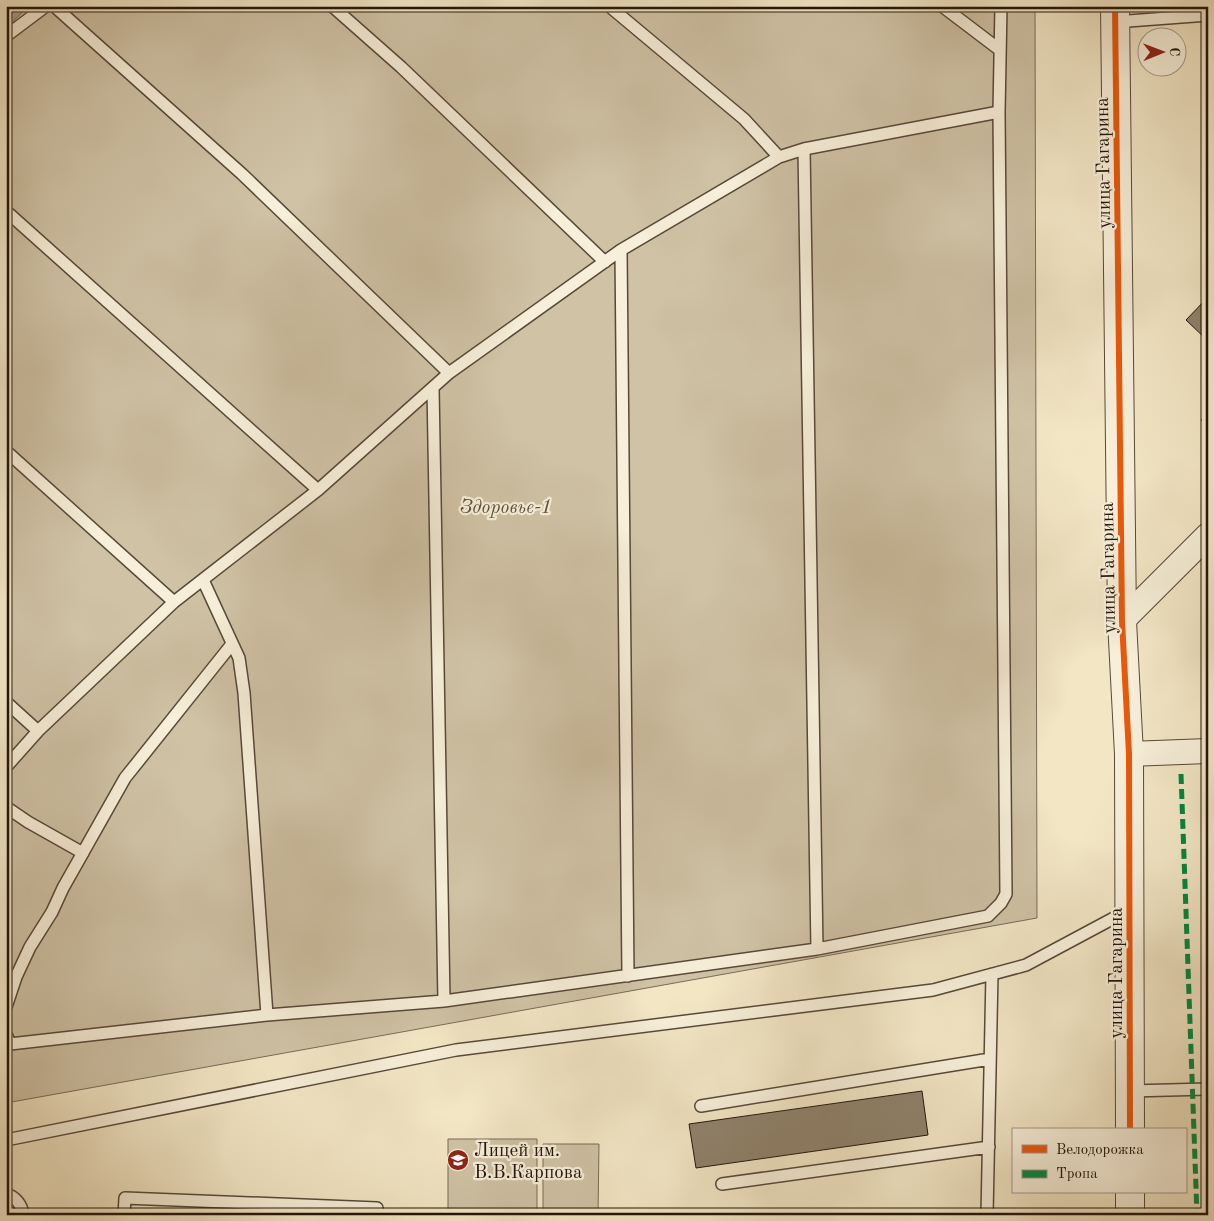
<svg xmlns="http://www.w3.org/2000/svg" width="1214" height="1221" font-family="'Old Standard TT',serif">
<rect width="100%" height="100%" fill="#f2e6c5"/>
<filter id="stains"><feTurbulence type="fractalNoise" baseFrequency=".004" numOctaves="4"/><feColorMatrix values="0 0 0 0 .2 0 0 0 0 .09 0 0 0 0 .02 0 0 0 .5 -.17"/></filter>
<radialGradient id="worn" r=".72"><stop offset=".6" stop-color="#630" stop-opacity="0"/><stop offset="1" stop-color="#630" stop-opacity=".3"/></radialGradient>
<path fill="#cfc2a5" stroke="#796c58" d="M 6,6 L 1035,6 L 1037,918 L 6,1103 Z
M 448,1139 L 537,1139 L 537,1215 L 448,1215 Z
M 543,1144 L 599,1144 L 598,1215 L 543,1215 Z"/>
<path fill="#ac9f86" stroke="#756855" d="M 6,6 L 29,6 L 6,28 Z"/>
<path fill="#8f826c" stroke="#23150b" d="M 1208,297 L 1208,341 L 1186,320 Z
M 1208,413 L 1208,426 L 1201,420 Z
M 922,1091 L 928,1135 L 696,1168 L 689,1124 Z
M 150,1210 L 219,1212 L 219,1215 L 150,1215 Z"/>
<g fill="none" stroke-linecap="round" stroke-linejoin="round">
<g stroke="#57493a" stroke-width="14">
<path id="service" d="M 54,6 L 242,174 L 449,373
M 332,6 L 401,67 L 605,262
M 609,6 L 744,119 L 779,157
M 942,6 L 1000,50
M 1115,22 L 1208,15
M 6,36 L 46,6
M 804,149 L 817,949
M 6,211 L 318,490
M 621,250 L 628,976
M 433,388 L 444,1001
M 6,451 L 174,602
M 203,580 L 239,658 L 244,693 L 267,1015
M 6,702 L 38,731
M 6,767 L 38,731 L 174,602 L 318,490 L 449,373 L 621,250 L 779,157 L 804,149 L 999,112
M 6,807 L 28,822 L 83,853
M 6,1007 L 16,977 L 30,947 L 52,912 L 63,888 L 125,778 L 232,644
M 6,1034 L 10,1044 L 267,1015 L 444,1001 L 817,949 L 988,916 L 1001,903 L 1006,894 L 999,112 L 1001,6
M 1130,1091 L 1208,1089
M 701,1106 L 990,1059
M 6,1140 L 456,1050 L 933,990 L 1026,965 L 1127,911
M 722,1184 L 989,1147
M 6,1194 C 16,1197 22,1205 23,1215
M 124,1215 L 125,1198 L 377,1208 L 377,1215
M 987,1215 L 992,974"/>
</g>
<g stroke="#57493a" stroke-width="26">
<path id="minor" d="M 1122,621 L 1208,535
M 1129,754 L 1208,751"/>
</g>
<g stroke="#57493a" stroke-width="30">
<path id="tertiary" d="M 1115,6 L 1122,621 L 1129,754 L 1130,1130
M 1130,1215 L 1130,1192"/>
</g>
<use href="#service" stroke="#f7efd9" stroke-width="11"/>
<use href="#minor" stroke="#f7efd9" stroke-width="24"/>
<use href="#tertiary" stroke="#f7efd9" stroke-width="28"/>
<path stroke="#00873e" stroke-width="5" stroke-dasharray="10 5" stroke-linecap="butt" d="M 1181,774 L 1197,1215"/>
<g stroke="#f7efd9" stroke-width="9">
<path id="cycleway" d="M 1115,6 L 1122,621 L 1129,754 L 1130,1130"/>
</g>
<use href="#cycleway" stroke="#e8590c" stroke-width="6"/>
</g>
<defs>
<g id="school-disc" transform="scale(1.125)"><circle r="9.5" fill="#8f2418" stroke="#f7efd9"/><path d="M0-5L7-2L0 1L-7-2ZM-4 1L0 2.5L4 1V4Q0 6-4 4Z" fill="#fff"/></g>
</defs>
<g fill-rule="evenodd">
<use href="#school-disc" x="458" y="1160"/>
</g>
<g text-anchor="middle" stroke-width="4.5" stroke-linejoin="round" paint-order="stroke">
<g font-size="19" fill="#23150b" stroke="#f7efd9">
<text transform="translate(1102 163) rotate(-91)" y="7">улица Гагарина</text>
<text transform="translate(1107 568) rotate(-91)" y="7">улица Гагарина</text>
<text transform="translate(1115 973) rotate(-90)" y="7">улица Гагарина</text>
</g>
<g font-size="19" font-style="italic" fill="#5f5241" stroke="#f7efd9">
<text x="506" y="513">Здоровье-1</text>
</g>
<g font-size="19" fill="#23150b" stroke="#f7efd9" text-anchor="start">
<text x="474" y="1156">Лицей им.<tspan x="474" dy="22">В.В.Карпова</tspan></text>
</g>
</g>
<rect width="1214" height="1221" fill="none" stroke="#f2e6c5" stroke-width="25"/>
<rect x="8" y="8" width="1199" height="1206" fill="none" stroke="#23150b" stroke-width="2.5"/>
<rect x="12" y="12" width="1189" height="1196" fill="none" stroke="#23150b"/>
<rect x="1012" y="1128" width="175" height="65" fill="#f7efd9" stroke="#a29887"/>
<rect x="1022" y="1145" width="25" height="8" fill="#e8590c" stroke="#a29887"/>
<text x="1056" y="1154" font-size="15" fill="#23150b">Велодорожка</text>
<rect x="1022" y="1170" width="25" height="8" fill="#00873e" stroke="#a29887"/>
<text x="1056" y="1178" font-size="15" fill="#23150b">Тропа</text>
<g transform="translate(1162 52) rotate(89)"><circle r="24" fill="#f7efd9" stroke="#a29887"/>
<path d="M0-4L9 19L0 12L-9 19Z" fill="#8f2418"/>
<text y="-8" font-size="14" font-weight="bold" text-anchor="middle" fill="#23150b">С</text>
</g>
<rect width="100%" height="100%" filter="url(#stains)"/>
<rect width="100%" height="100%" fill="url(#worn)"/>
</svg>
